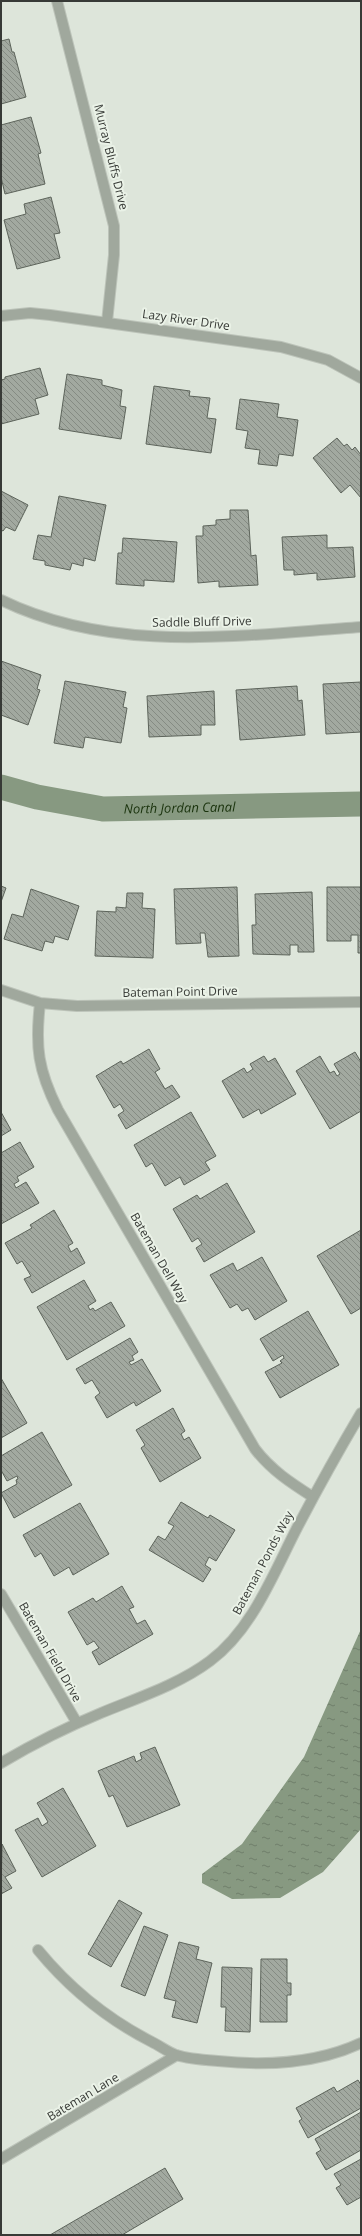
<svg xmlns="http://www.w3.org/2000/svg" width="362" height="2236" font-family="'Open Sans',sans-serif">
<defs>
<pattern id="water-ripples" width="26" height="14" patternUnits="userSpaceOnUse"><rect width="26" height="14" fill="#879981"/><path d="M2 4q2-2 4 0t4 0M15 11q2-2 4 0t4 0" fill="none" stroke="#6f7e6a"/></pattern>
<pattern id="building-back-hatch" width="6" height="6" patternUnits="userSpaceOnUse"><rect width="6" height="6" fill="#a2a9a0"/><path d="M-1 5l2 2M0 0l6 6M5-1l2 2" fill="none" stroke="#858b83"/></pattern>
</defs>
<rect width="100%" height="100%" fill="#dde5da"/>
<path fill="url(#water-ripples)" d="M 361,1629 L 361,1829 L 323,1872 L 280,1898 L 232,1899 L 202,1883 L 202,1874 L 242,1844 L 304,1757 Z"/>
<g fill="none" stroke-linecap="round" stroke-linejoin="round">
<path stroke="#879981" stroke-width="25" id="s1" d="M 1,787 L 37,797 L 103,809 L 361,804"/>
</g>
<path fill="url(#building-back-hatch)" stroke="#5d645b" d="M 9,39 L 12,52 L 14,52 L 26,97 L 1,104 L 1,41 Z
M 31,117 L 41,153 L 38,154 L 45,184 L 5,194 L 1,177 L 1,125 Z
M 51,197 L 60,233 L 54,234 L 60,258 L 17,269 L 4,220 L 26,214 L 24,204 Z
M 40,368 L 48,395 L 35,399 L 39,414 L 1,424 L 1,380 L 5,379 L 5,377 Z
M 67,374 L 102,380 L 102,385 L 122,390 L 120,406 L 126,407 L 121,439 L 59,429 Z
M 154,386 L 190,391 L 189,396 L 210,398 L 207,418 L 216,419 L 211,453 L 146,444 Z
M 240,399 L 279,404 L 277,417 L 298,420 L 293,456 L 279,454 L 277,466 L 258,464 L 260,450 L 245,448 L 248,431 L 236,429 Z
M 337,438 L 344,446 L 347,444 L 352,450 L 355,447 L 361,455 L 361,498 L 350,485 L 341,493 L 313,458 Z
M 1,491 L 28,505 L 15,531 L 6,527 L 3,531 L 1,530 Z
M 59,496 L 106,505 L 95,561 L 84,558 L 83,566 L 72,563 L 70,570 L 45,565 L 45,561 L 33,559 L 38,535 L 51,537 Z
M 230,510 L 248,510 L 251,556 L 256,555 L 258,585 L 219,587 L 219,581 L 198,583 L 196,536 L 203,536 L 203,526 L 216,525 L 216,520 L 230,519 Z
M 327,535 L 327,548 L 353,547 L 355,577 L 317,580 L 317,573 L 294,575 L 294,570 L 284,570 L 282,537 Z
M 123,538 L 177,542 L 174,582 L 144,580 L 144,586 L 116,584 L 118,553 L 122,553 Z
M 1,661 L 41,675 L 37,689 L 40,690 L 28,725 L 1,715 Z
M 65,681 L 126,692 L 123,707 L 127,708 L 121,743 L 85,737 L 83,748 L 54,743 Z
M 361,682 L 361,732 L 326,734 L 323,684 Z
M 297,686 L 298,701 L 302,700 L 305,735 L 240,740 L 236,690 Z
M 214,691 L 215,725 L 201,725 L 201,735 L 149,737 L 147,696 Z
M 1,886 L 6,888 L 1,902 Z
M 237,887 L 239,956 L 208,957 L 205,933 L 200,933 L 201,943 L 176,944 L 174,889 Z
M 327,887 L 361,887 L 361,953 L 358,953 L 358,935 L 351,935 L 351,941 L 327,941 Z
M 31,889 L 79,906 L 68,940 L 55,936 L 53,943 L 45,941 L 42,951 L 4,939 L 12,914 L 23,917 Z
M 312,892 L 314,952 L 298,952 L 298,945 L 290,945 L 290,955 L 253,954 L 252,925 L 256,925 L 255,894 Z
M 127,893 L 143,893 L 142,908 L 155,909 L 153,958 L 95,956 L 97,911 L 116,912 L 116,907 L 126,908 Z
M 149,1049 L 160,1069 L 155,1072 L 165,1089 L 172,1085 L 180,1097 L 126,1129 L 118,1115 L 124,1111 L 120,1104 L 114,1108 L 96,1076 L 121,1061 L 123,1064 Z
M 355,1052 L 361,1062 L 361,1111 L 330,1129 L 296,1071 L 320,1056 L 330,1073 L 334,1071 L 337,1076 L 340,1074 L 334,1064 Z
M 264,1056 L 268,1062 L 275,1058 L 296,1094 L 261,1114 L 259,1109 L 243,1118 L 222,1081 L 244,1068 L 247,1073 L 253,1069 L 250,1064 Z
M 1,1112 L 11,1130 L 1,1136 Z
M 191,1112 L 216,1156 L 205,1162 L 210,1170 L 184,1185 L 180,1177 L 165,1186 L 152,1163 L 146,1167 L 134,1145 Z
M 20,1142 L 34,1167 L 17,1177 L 19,1181 L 14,1184 L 16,1188 L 26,1182 L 39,1203 L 1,1224 L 1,1153 Z
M 227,1183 L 255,1232 L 204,1262 L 196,1248 L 202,1244 L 198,1238 L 192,1242 L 173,1209 L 197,1195 L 200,1199 Z
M 54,1210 L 73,1243 L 68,1246 L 71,1252 L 77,1248 L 85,1263 L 32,1293 L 24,1279 L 31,1276 L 22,1261 L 17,1264 L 5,1243 L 32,1228 L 30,1225 Z
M 361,1230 L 361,1308 L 351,1314 L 317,1256 Z
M 262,1257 L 287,1301 L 255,1320 L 248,1308 L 242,1311 L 237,1304 L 230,1308 L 210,1275 L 233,1263 L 237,1271 Z
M 84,1280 L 96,1301 L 88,1306 L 90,1310 L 93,1308 L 95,1311 L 111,1302 L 125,1326 L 67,1360 L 37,1307 Z
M 308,1311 L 339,1365 L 280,1398 L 265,1372 L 282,1363 L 280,1361 L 284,1358 L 283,1355 L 273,1361 L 260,1339 Z
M 130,1338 L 138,1352 L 132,1356 L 134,1360 L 129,1362 L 131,1365 L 142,1359 L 161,1391 L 136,1406 L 134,1402 L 107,1418 L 95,1397 L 100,1393 L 92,1380 L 85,1384 L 76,1369 Z
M 1,1378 L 27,1423 L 1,1438 Z
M 173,1408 L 185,1431 L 181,1434 L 184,1440 L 189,1437 L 201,1458 L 160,1482 L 141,1448 L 145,1445 L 136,1430 Z
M 42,1432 L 72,1485 L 14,1518 L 1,1493 L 17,1484 L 16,1480 L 18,1479 L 17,1476 L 7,1481 L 1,1470 L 1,1456 Z
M 181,1502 L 208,1518 L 210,1515 L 235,1530 L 216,1561 L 209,1557 L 205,1565 L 211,1569 L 203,1582 L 149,1550 L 158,1536 L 165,1540 L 174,1526 L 168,1523 Z
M 80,1503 L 109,1554 L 73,1575 L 69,1567 L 54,1576 L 41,1553 L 35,1557 L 23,1535 Z
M 122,1586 L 134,1607 L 129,1609 L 137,1624 L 145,1620 L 153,1634 L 99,1665 L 92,1652 L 99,1648 L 94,1641 L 87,1645 L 68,1612 L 93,1598 L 96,1602 Z
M 155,1747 L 180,1805 L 127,1827 L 113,1795 L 109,1797 L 98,1771 L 134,1756 L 136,1762 L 142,1759 L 140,1753 Z
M 63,1788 L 96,1846 L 42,1877 L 15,1830 L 38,1818 L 42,1826 L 48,1822 L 37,1803 Z
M 2,1844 L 16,1871 L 5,1877 L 12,1888 L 1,1894 Z
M 119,1900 L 142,1913 L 111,1967 L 88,1954 Z
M 144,1926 L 168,1935 L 145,1996 L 121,1986 Z
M 179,1942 L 199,1947 L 196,1959 L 212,1963 L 197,2023 L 172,2017 L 176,2001 L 164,1998 Z
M 261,1959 L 287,1959 L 287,1983 L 291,1983 L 291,1995 L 287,1995 L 287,2022 L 260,2022 Z
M 222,1967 L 252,1968 L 250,2032 L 225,2031 L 226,2007 L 221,2007 Z
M 358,2080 L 361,2085 L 361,2108 L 308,2138 L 299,2121 L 302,2119 L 296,2108 L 334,2087 L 337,2092 Z
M 361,2112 L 361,2150 L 326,2170 L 316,2153 L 321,2150 L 315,2139 Z
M 361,2159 L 361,2197 L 347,2205 L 336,2188 L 341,2185 L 334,2174 Z
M 165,2168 L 183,2199 L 122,2235 L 50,2235 Z"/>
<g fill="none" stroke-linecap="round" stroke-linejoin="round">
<g stroke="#bcc3b9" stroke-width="12">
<path id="minor" d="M 57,1 L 114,226 L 114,255 L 107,322
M 1,316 L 30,313 L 50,315 L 281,347 L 328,360 L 361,378
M 1,600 C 114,655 241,635 361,627
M 1,990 L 40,1003 L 77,1006 L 361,1002
M 40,1003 C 35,1047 38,1070 58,1110 L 255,1449 C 271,1470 291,1483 313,1497
M 1,1594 L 77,1723
M 1,1763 C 33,1744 67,1727 101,1713 C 137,1698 178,1685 210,1661 C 253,1629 274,1572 298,1526 C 318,1488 339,1450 361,1413
M 38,1950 C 70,1989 107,2019 152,2042 C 160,2046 168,2052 176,2055 C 189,2059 205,2060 218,2061 C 267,2066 316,2064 361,2043
M 1,2159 L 177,2055"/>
</g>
<use href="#minor" stroke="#a0a89d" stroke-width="10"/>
</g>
<g text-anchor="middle" stroke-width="4" stroke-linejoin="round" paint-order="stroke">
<g font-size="12" fill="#373a36" stroke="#eaf2e7">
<text transform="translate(111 157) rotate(76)" y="4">Murray Bluffs Drive</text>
<text transform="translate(186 320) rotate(8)" y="4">Lazy River Drive</text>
<text transform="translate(202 622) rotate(-1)" y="4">Saddle Bluff Drive</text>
<text transform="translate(180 992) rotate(-1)" y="4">Bateman Point Drive</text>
<text transform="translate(159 1258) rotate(60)" y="4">Bateman Dell Way</text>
<text transform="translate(263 1563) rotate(-62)" y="4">Bateman Ponds Way</text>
<text transform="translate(50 1652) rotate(60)" y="4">Bateman Field Drive</text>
<text transform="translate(83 2097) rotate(-31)" y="4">Bateman Lane</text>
</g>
<g font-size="13" font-style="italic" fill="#19320c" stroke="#eaf2e7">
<text dy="5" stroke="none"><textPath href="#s1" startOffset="181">North Jordan Canal</textPath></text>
</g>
</g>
<rect width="362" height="2236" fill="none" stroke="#373a36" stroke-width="4"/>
</svg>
